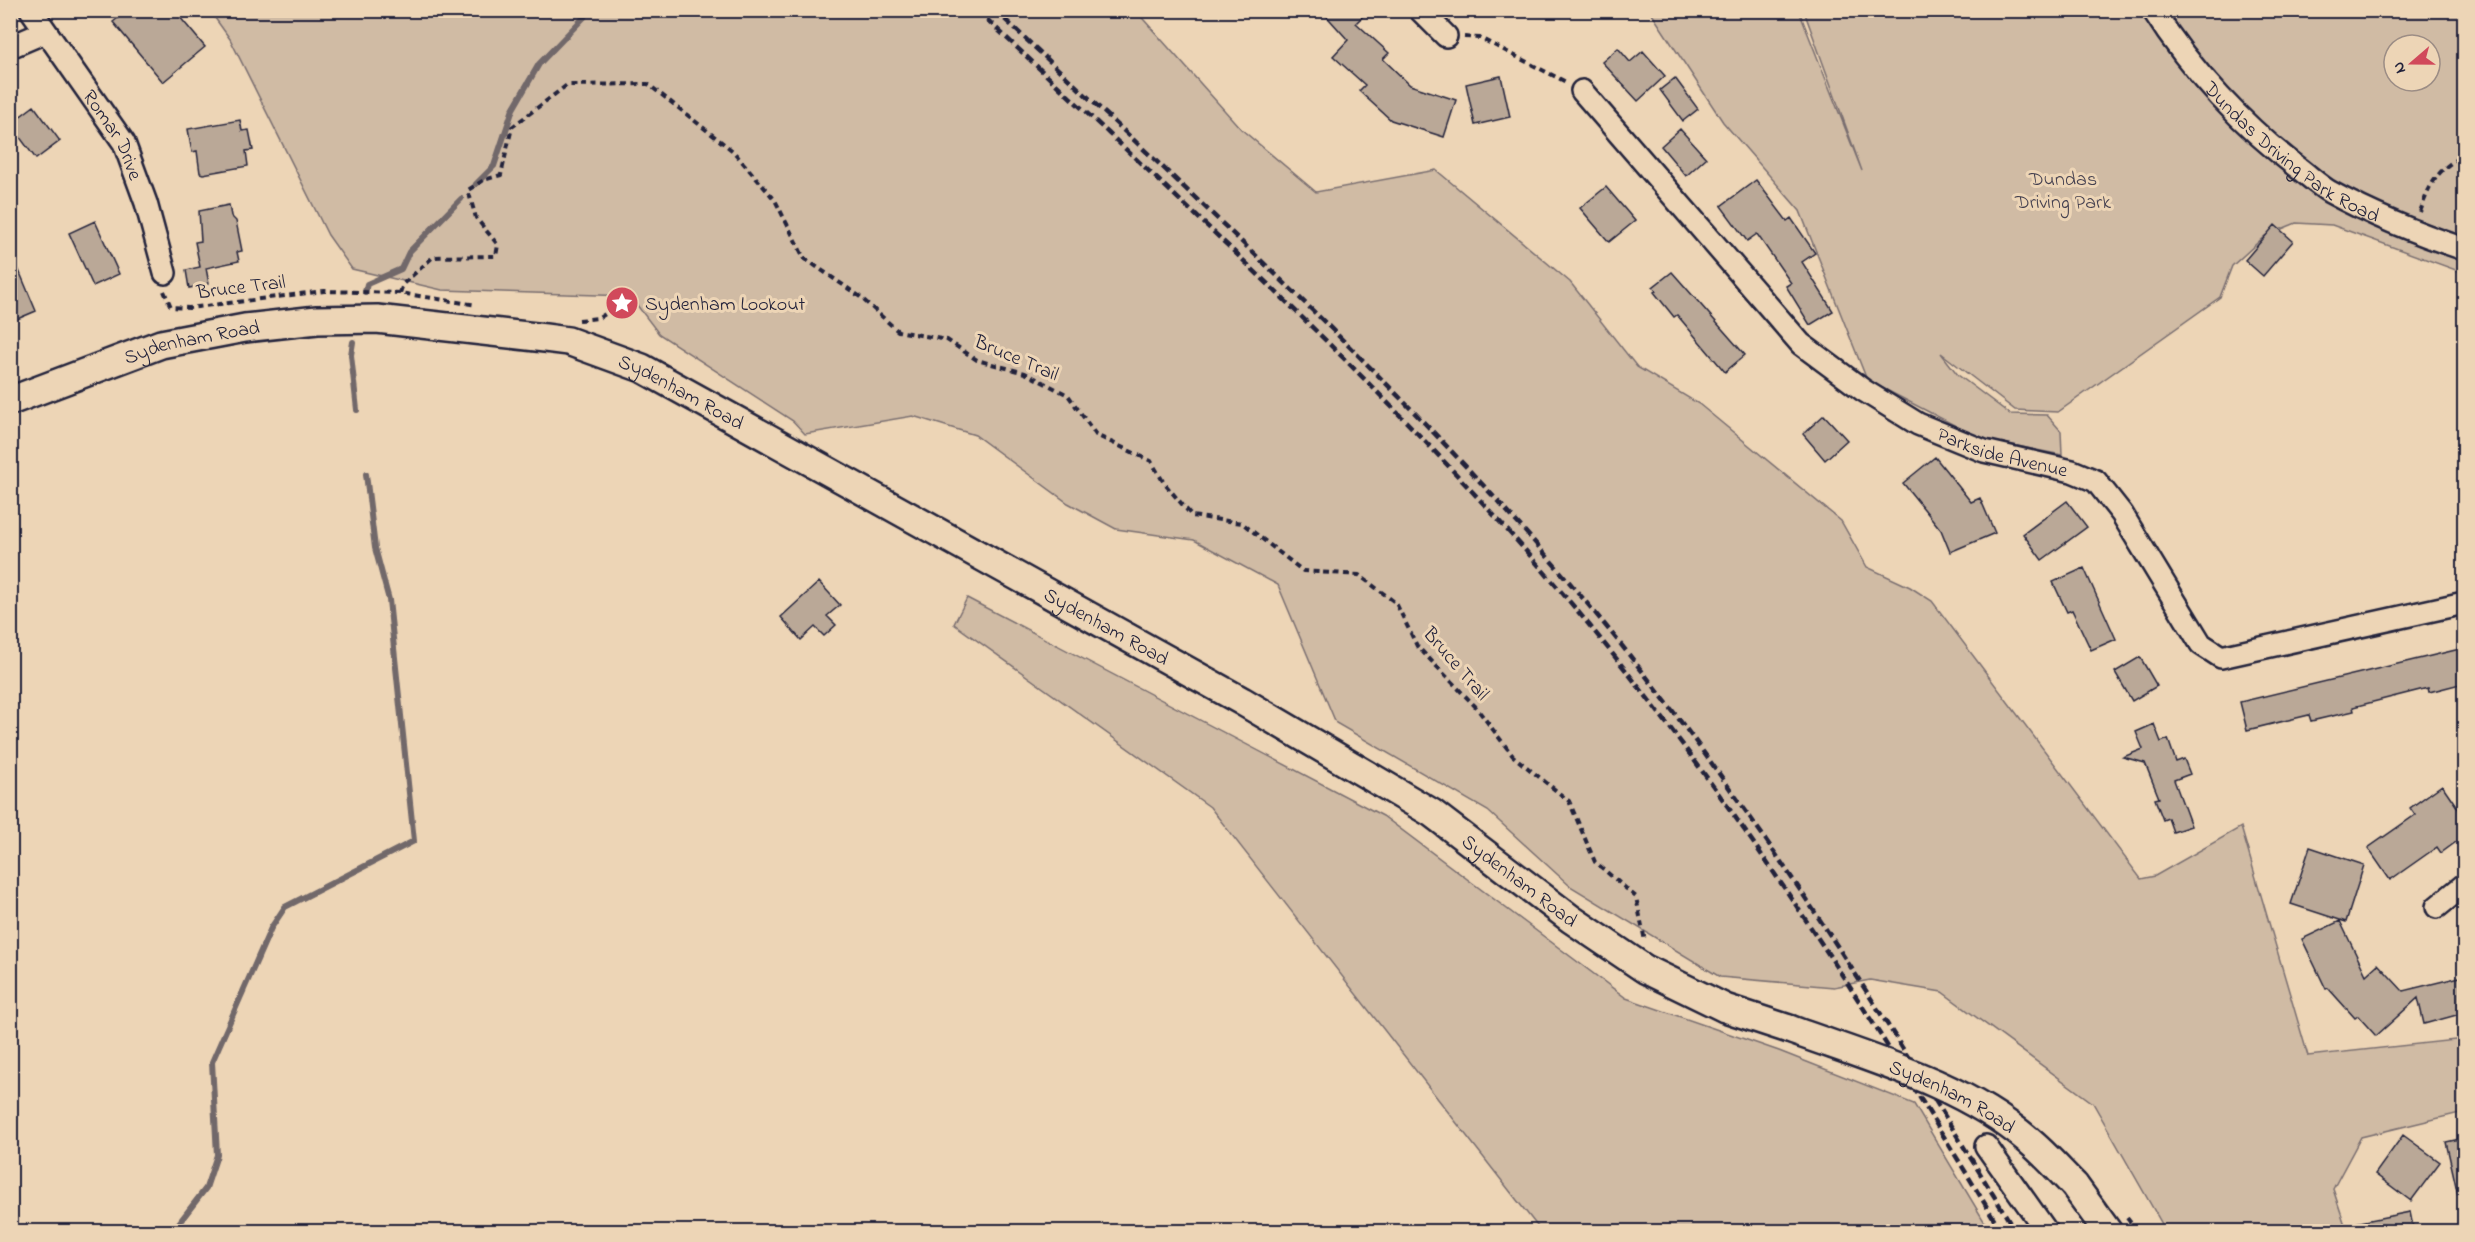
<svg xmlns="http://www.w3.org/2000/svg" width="2475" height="1242" font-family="'Indie Flower',sans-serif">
<rect width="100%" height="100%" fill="#edd5b6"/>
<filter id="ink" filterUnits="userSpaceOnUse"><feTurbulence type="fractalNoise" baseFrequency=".0167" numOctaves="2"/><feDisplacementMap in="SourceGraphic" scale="12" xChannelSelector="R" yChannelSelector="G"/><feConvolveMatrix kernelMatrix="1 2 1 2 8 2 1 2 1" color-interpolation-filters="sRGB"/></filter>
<g filter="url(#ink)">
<path fill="#d0bba4" stroke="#796e70" stroke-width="1.5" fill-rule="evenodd" d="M 210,11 L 1136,11 L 1241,129 L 1316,192 L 1436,170 L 1570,282 L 1637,367 L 1699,404 L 1841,521 L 1867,567 L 1910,587 L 1932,601 L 2141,879 L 2155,876 L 2241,827 L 2308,1056 L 2464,1039 L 2464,1112 L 2361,1137 L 2333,1189 L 2347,1231 L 2166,1231 L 2093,1103 L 1942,992 L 1870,980 L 1834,987 L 1720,977 L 1570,886 L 1488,811 L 1336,723 L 1278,585 L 1194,540 L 1116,529 L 1068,503 L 975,435 L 913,416 L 805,434 L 793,421 L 659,334 L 630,296 L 442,290 L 352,269 L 328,235 L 230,39 Z
M 1650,11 L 1799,11 L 1862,171 L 1804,11 L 2464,11 L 2464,273 L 2332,225 L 2296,223 L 2265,236 L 2232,266 L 2220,297 L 2058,412 L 2015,410 L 1941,353 L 1958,375 L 2010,414 L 2047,415 L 2061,431 L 2062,455 L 1981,439 L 1867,380 L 1800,211 L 1723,122 ZM 2394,45 L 2430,45 L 2430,81 L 2394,81 Z
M 967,598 L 1383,816 L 1626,998 L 1779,1051 L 1914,1104 L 1990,1231 L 1541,1231 L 1210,807 L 954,624 Z"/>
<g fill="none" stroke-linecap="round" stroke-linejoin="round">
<path stroke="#71676a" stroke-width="6" d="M 476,184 L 494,166 L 513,109 L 539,64 L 591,10
M 365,292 L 367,284 L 401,269 L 409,252 L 461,199
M 353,342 L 351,355 L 357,410
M 172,1232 L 206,1188 L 217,1155 L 212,1062 L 271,928 L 285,907 L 414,841 L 389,600 L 375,548 L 366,474"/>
</g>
<path fill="#baa897" stroke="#22223b" stroke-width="1.5" d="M 128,10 L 174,10 L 205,47 L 163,82 L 113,22 Z
M 1321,10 L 1369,10 L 1356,23 L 1389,53 L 1383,59 L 1410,85 L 1456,100 L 1444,137 L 1391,120 L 1359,91 L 1365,85 L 1333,56 L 1348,40 Z
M 1618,48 L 1630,62 L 1643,51 L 1665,76 L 1638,101 L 1602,62 Z
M 1501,76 L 1510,117 L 1475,125 L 1466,84 Z
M 1675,78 L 1698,109 L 1683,121 L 1660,90 Z
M 34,106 L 60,141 L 36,159 L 10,124 Z
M 240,120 L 242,131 L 249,130 L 253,150 L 246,151 L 248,166 L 203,174 L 200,173 L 197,151 L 192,152 L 188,129 Z
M 1680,129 L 1706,158 L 1686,176 L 1661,146 Z
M 1756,180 L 1787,221 L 1791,218 L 1815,253 L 1802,262 L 1833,311 L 1810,325 L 1786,286 L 1791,283 L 1757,234 L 1747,241 L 1721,206 Z
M 1606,187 L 1635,221 L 1609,242 L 1580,208 Z
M 229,205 L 231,216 L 236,221 L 242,251 L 237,252 L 239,261 L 206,268 L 209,284 L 189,288 L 186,270 L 200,267 L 195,242 L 201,241 L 199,211 Z
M 95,221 L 119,274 L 93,286 L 69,233 Z
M 2275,225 L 2293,241 L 2263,276 L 2245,260 Z
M 10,249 L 36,311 L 10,322 Z
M 1672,272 L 1745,355 L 1725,372 L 1683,322 L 1677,315 L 1674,317 L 1654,292 L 1656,291 L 1653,287 Z
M 1824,415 L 1847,440 L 1825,460 L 1803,434 Z
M 1935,457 L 1971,502 L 1980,498 L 1995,533 L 1950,552 L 1941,530 L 1903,483 Z
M 2067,501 L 2087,527 L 2042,560 L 2023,534 Z
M 2084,568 L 2116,639 L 2091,650 L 2072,610 L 2067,612 L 2053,582 Z
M 819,582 L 840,605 L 827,616 L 836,625 L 824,636 L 815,627 L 801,640 L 781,617 Z
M 2464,648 L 2464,683 L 2429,692 L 2428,688 L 2353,707 L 2354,711 L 2311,721 L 2309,715 L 2247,730 L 2240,702 Z
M 2140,657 L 2157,686 L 2132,701 L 2115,672 Z
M 2154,724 L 2161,742 L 2168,739 L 2176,762 L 2184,759 L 2190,774 L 2174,780 L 2191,826 L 2173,832 L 2168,818 L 2163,820 L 2155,799 L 2159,798 L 2145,763 L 2123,757 L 2143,749 L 2136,732 Z
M 2442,785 L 2464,817 L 2464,836 L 2441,853 L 2437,847 L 2390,880 L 2368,848 L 2415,815 L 2410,808 Z
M 2310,847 L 2364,865 L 2346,922 L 2291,904 Z
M 2340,921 L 2366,975 L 2378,964 L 2403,991 L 2464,976 L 2464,1013 L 2424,1024 L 2418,998 L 2376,1036 L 2358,1016 L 2355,1018 L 2328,988 L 2326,989 L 2302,939 Z
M 2403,1135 L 2440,1162 L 2411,1201 L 2375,1174 Z
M 2464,1138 L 2464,1194 L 2458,1195 L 2446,1142 Z
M 2410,1212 L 2414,1232 L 2351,1232 L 2350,1224 Z"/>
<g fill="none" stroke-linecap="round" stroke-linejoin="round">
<g stroke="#22223b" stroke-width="26">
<g id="minor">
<path id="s1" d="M 31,10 L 124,143 L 146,203 L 165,273"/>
<path d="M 1420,10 L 1446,36"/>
<path id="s2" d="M 2153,10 C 2191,71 2244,127 2301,170 C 2310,177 2320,186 2330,192 C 2372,215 2419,234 2464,249"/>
<path d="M 10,47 L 45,32"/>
<path id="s3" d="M 1582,91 L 1801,344 L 1863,390 L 1918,424 L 1984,451 L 2072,471 L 2096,481 L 2122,514 L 2201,644 L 2221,657 L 2464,603"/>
<path d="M 2437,907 L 2464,885"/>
<path d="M 1986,1146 L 2047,1232"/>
</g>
</g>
<g stroke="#22223b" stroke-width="32">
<g id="major">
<path id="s4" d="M 10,401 L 161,344 L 245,328 L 317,320 L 377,319 L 545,338 L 568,341 L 642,368 L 1242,701 L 1432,813 L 1571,919 L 1645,969 L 1725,1008 L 1789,1029"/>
<path d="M 2074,1185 L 2108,1232"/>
</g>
</g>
<path stroke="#22223b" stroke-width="4" stroke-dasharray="6 4.5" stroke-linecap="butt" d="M 1464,37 L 1480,38 L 1566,82
M 2420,212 C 2430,184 2437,169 2464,155
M 164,291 L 171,307 L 189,308 L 324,291 L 400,293 L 477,305
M 400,293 L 403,284 L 433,257 L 496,256 L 498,245 L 476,218 L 468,190 L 484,180 L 501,175 L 512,127 L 567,85 L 648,84 L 733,151 L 775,200 L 804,258 L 859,296 L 898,331 L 947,340 L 977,360 L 1025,373 L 1068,395 L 1096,435 L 1151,461 L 1164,483 L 1192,516 L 1242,523 L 1303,571 L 1359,575 L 1396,603 L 1417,646 L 1475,706 L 1513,756 L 1569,801 L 1595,862 L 1636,897 L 1645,941
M 579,320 L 599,318 L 622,303
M 2127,1218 L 2138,1232"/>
<use href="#minor" stroke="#edd5b6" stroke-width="21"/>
<use href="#major" stroke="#edd5b6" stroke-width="27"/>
<path stroke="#22223b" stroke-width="4.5" stroke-dasharray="9 4.5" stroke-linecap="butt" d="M 977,10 C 1188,209 1405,402 1590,626 C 1746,816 1875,1022 2002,1232
M 995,10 C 1204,207 1418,398 1601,620 C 1758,811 1887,1021 2016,1232"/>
<g stroke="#22223b" stroke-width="32" stroke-linecap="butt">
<g id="major-bridge">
<path id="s5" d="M 1789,1029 C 1871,1059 1961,1083 2028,1140 C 2044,1153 2059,1170 2074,1185"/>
</g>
</g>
<use href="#major-bridge" stroke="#edd5b6" stroke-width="27"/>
</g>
</g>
<defs>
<g id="sight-disc" transform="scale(1.725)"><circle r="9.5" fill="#d1495b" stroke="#edd5b6"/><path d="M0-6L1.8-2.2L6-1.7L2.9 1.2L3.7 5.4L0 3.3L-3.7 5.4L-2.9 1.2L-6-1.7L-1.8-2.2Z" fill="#fff"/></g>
</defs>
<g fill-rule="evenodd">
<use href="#sight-disc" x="622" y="303"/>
</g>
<g text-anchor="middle" stroke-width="6" stroke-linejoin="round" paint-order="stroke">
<g font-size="20" fill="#22223b" stroke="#edd5b6">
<text dy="7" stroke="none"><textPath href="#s1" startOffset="150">Romar Drive</textPath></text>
<text dy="7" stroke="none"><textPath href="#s2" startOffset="201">Dundas Driving Park Road</textPath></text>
<text transform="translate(241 286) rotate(-7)" y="7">Bruce Trail</text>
<text dy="7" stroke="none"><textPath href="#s4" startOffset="192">Sydenham Road</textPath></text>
<text transform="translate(1017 357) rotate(23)" y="7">Bruce Trail</text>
<text dy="7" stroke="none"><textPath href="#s4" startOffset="696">Sydenham Road</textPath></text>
<text dy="7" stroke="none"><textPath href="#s3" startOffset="566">Parkside Avenue</textPath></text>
<text dy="7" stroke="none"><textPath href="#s4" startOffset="1182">Sydenham Road</textPath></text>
<text transform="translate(1457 663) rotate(49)" y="7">Bruce Trail</text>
<text dy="7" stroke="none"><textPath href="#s4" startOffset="1668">Sydenham Road</textPath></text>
<text dy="7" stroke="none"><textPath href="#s5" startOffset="177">Sydenham Road</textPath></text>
</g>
<g font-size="20" fill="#454150" stroke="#edd5b6">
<text x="2063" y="185">Dundas<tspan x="2063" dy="23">Driving Park</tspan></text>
</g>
<g font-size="20" fill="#22223b" stroke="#edd5b6" text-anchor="start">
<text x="645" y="310">Sydenham Lookout</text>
</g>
</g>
<rect width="2475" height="1242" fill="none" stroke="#edd5b6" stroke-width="36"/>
<rect x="18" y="18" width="2439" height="1206" fill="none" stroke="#22223b" stroke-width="2" filter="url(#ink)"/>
<g transform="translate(2412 63) rotate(250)"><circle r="28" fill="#edd5b6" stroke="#9c8d85" stroke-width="1.5"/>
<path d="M0-4.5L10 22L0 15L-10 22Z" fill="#d1495b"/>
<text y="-9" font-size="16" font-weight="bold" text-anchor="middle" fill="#22223b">N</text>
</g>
</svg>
